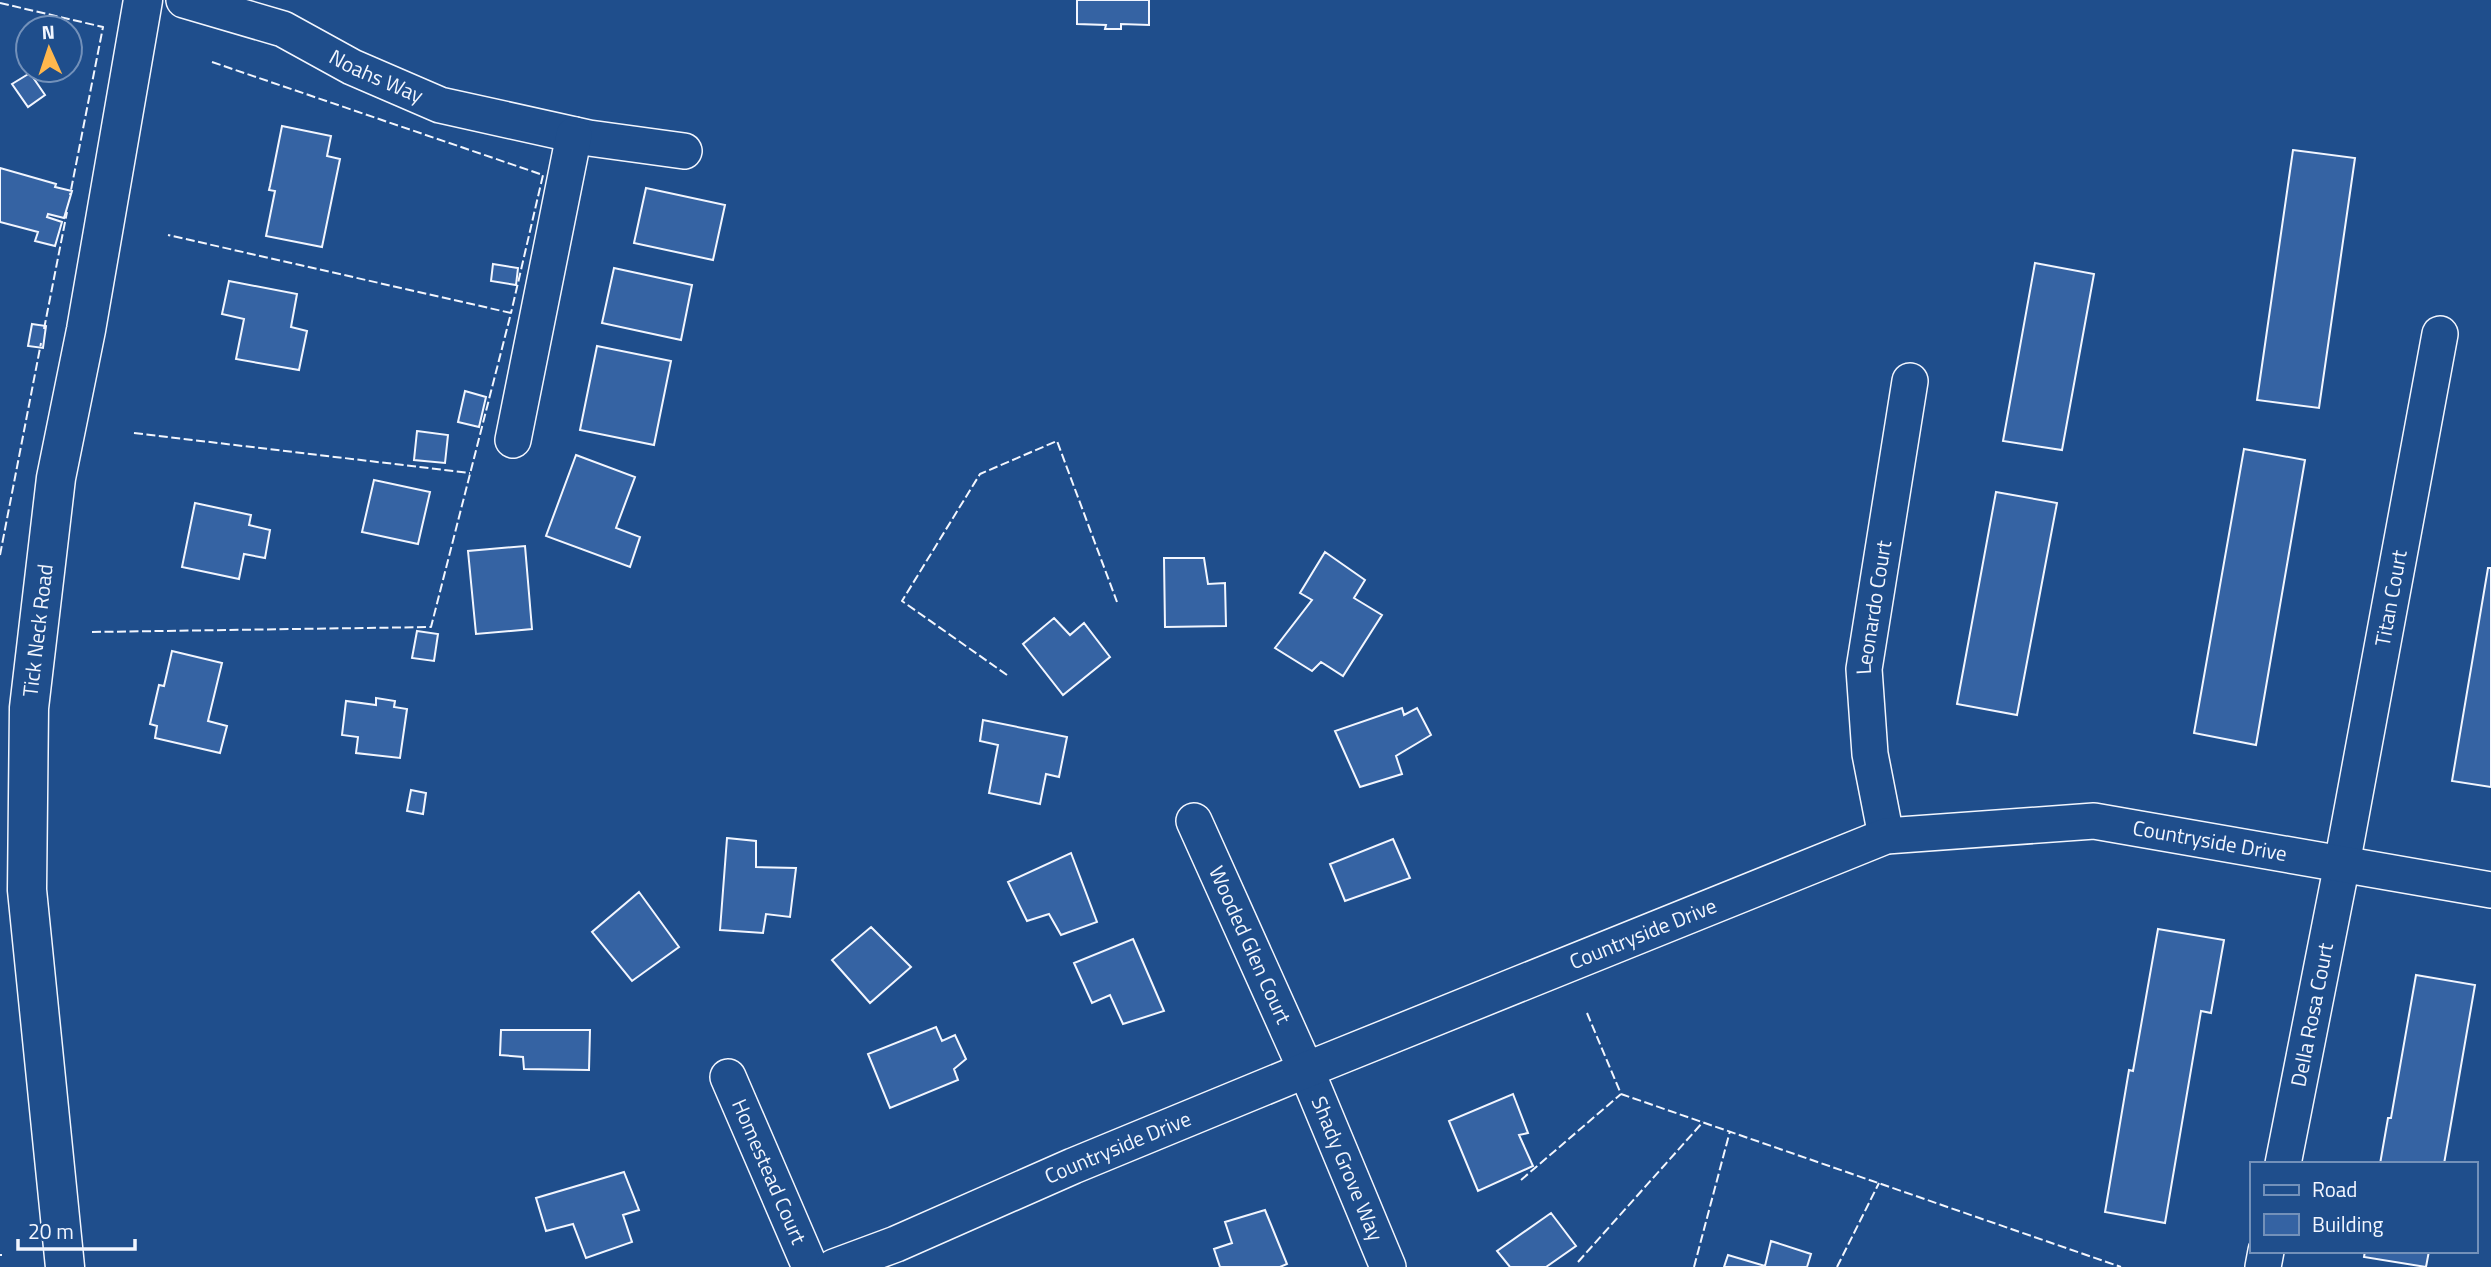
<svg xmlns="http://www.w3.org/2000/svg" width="2491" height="1267" font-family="'Titillium Web',sans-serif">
<rect width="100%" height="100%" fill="#1f4e8c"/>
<path fill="#3563a3" stroke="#f2f6ff" stroke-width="2" d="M 1077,0 L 1149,0 L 1149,25 L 1121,24 L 1121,29 L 1105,29 L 1106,25 L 1077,24 Z
M 30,73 L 45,95 L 28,107 L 12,84 Z
M 282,126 L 331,136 L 327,156 L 340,159 L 322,247 L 266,236 L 275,191 L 269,190 L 270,186 Z
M 2293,150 L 2355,158 L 2319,408 L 2257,400 Z
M 0,168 L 56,184 L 55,187 L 72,191 L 64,218 L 48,214 L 47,217 L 62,222 L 55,246 L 35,241 L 38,232 L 0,222 Z
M 646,188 L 725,205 L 713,260 L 634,243 Z
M 2035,263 L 2094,274 L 2062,450 L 2003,441 Z
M 493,264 L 518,268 L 516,285 L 491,281 Z
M 614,268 L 692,285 L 681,340 L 602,323 Z
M 229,281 L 297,294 L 291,327 L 307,331 L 299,370 L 236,359 L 244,319 L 222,314 Z
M 32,324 L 46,326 L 43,348 L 28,346 Z
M 597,346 L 671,361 L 654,445 L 580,430 Z
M 465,391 L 486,397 L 479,427 L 458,422 Z
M 417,431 L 448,435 L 445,463 L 414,460 Z
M 2244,449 L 2305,460 L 2256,745 L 2194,733 Z
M 576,455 L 635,477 L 616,528 L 640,537 L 630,567 L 546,536 Z
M 374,480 L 430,492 L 418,544 L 362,532 Z
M 1996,492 L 2057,503 L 2017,715 L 1957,704 Z
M 195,503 L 251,515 L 249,525 L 270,530 L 265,558 L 244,554 L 239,579 L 182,567 Z
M 525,546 L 532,629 L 476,634 L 468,551 Z
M 1325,552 L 1365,580 L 1354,598 L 1382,615 L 1343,676 L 1321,662 L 1312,671 L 1275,648 L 1312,600 L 1300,593 Z
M 1164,558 L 1204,558 L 1208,584 L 1225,583 L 1226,626 L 1165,627 Z
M 2488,568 L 2491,568 L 2491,787 L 2452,781 Z
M 1054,618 L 1070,635 L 1084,623 L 1110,657 L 1063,695 L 1023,644 Z
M 417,631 L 438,634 L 434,661 L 412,658 Z
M 172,651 L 222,663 L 208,721 L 227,726 L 220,753 L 155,738 L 157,726 L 150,724 L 159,685 L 164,686 Z
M 376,698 L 395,701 L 394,707 L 407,709 L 400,758 L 356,753 L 358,737 L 342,735 L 346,701 L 376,705 Z
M 1402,708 L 1404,715 L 1417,708 L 1431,735 L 1396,756 L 1402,774 L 1360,787 L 1335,731 Z
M 983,720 L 1067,737 L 1059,777 L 1046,774 L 1040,804 L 989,793 L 998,745 L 980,741 Z
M 411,790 L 426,793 L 423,814 L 407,811 Z
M 727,838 L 756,841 L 756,867 L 796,868 L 790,917 L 766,914 L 763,933 L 720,930 Z
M 1393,839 L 1410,878 L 1345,901 L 1330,864 Z
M 1071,853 L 1097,922 L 1061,935 L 1049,914 L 1027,921 L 1008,882 Z
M 639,892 L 679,947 L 632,981 L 592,932 Z
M 871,927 L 911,967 L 870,1003 L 832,960 Z
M 2158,929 L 2224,940 L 2211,1013 L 2201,1011 L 2165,1223 L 2105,1212 L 2129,1070 L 2133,1071 Z
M 1133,939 L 1164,1011 L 1123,1024 L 1110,995 L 1092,1003 L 1074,963 Z
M 2416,975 L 2475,985 L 2444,1164 L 2380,1164 L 2388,1118 L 2391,1118 Z
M 936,1027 L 942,1041 L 955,1035 L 966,1059 L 954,1069 L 958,1080 L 890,1108 L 868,1054 Z
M 501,1030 L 590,1030 L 589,1070 L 524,1069 L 523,1057 L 500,1055 Z
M 1513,1094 L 1528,1133 L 1519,1135 L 1533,1166 L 1478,1191 L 1449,1121 Z
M 624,1172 L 639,1210 L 623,1215 L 632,1242 L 586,1258 L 573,1224 L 546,1231 L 536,1198 Z
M 1265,1210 L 1287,1264 L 1280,1267 L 1220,1267 L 1214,1249 L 1232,1243 L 1225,1222 Z
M 1551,1213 L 1576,1246 L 1546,1267 L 1510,1267 L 1497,1251 Z
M 1771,1241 L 1811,1254 L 1807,1267 L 1724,1267 L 1728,1255 L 1765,1266 Z
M 2365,1251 L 2429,1251 L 2426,1267 L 2364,1257 Z"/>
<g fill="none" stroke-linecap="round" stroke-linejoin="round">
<g stroke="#f2f6ff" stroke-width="38">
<g id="street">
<path id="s1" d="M 184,0 L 283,29 L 352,67 L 440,105 L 589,138 L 684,151"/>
<path d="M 513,440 L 574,135"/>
<path id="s2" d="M 1194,821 L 1306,1070 L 1388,1267"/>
<path id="s3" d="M 1886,836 L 1870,754 L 1864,669 L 1910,381"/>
<path id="s4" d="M 728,1077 L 810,1267"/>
<path id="s5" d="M 2283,1164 L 2342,864 L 2440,334"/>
<path id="s6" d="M 834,1267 L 896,1244 L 1073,1166 L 1306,1070 L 1886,836 L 2094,821 L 2491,890"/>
<path d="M 2263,1267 L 2266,1251"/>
</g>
</g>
<g stroke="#f2f6ff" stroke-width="41">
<g id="secondary">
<path id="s7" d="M 65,1267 L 27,890 L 29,708 L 56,478 L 86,330 L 143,0"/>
</g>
</g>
<use href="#street" stroke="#1f4e8c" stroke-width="35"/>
<use href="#secondary" stroke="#1f4e8c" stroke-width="38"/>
<path stroke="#f2f6ff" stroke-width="2" stroke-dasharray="9 3.5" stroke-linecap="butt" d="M 0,3 L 103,27 L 70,195
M 212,62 L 543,175 L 511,313
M 44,329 L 67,212
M 134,433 L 470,473
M 0,555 L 41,343
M 92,632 L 431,627 L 511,313 L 168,235
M 1007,675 L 902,601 L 980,474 L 1057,441 L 1117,602
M 1587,1013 L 1621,1094 L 2121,1267
M 1521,1180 L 1621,1094
M 0,1255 L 2,1255
M 1578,1262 L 1703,1122
M 1694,1267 L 1730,1131
M 1837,1267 L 1879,1183"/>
</g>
<g text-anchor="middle" stroke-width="5" stroke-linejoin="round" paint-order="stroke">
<g font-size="21" fill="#f2f6ff" stroke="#1f4e8c">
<text dy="7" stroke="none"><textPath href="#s1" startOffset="208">Noahs Way</textPath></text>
<text dy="7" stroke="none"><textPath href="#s5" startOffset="576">Titan Court</textPath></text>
<text dy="7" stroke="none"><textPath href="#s3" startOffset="231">Leonardo Court</textPath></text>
<text dy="7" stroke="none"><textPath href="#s7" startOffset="639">Tick Neck Road</textPath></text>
<text dy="7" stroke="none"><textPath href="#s6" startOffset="1463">Countryside Drive</textPath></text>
<text dy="7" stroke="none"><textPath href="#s6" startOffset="875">Countryside Drive</textPath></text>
<text dy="7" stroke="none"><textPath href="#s2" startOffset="136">Wooded Glen Court</textPath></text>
<text dy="7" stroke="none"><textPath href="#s5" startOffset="152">Della Rosa Court</textPath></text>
<text dy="7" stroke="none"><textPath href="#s6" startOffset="308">Countryside Drive</textPath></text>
<text dy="7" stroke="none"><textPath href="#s2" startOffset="380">Shady Grove Way</textPath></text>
<text dy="7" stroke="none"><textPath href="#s4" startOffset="103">Homestead Court</textPath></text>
</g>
</g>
<rect x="2250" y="1162" width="228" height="91" fill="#1f4e8c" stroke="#7391ba" stroke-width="2"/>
<rect x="2264" y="1185" width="35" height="10" fill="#1f4e8c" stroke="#7391ba" stroke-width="2"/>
<text x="2312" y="1197" font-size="21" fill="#f2f6ff">Road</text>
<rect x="2264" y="1214" width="35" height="21" fill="#3563a3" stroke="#7391ba" stroke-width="2"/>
<text x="2312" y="1232" font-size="21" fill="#f2f6ff">Building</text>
<g transform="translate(49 49) rotate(357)"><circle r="33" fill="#1f4e8c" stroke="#7391ba" stroke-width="2"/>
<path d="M0-5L12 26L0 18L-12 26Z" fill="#ffb74d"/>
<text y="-10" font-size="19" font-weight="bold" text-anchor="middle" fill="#f2f6ff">N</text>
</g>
<path d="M18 1239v10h117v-10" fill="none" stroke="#f2f6ff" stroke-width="3.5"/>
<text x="28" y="1239" font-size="21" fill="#f2f6ff" stroke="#1f4e8c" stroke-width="5" paint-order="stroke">20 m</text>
</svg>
